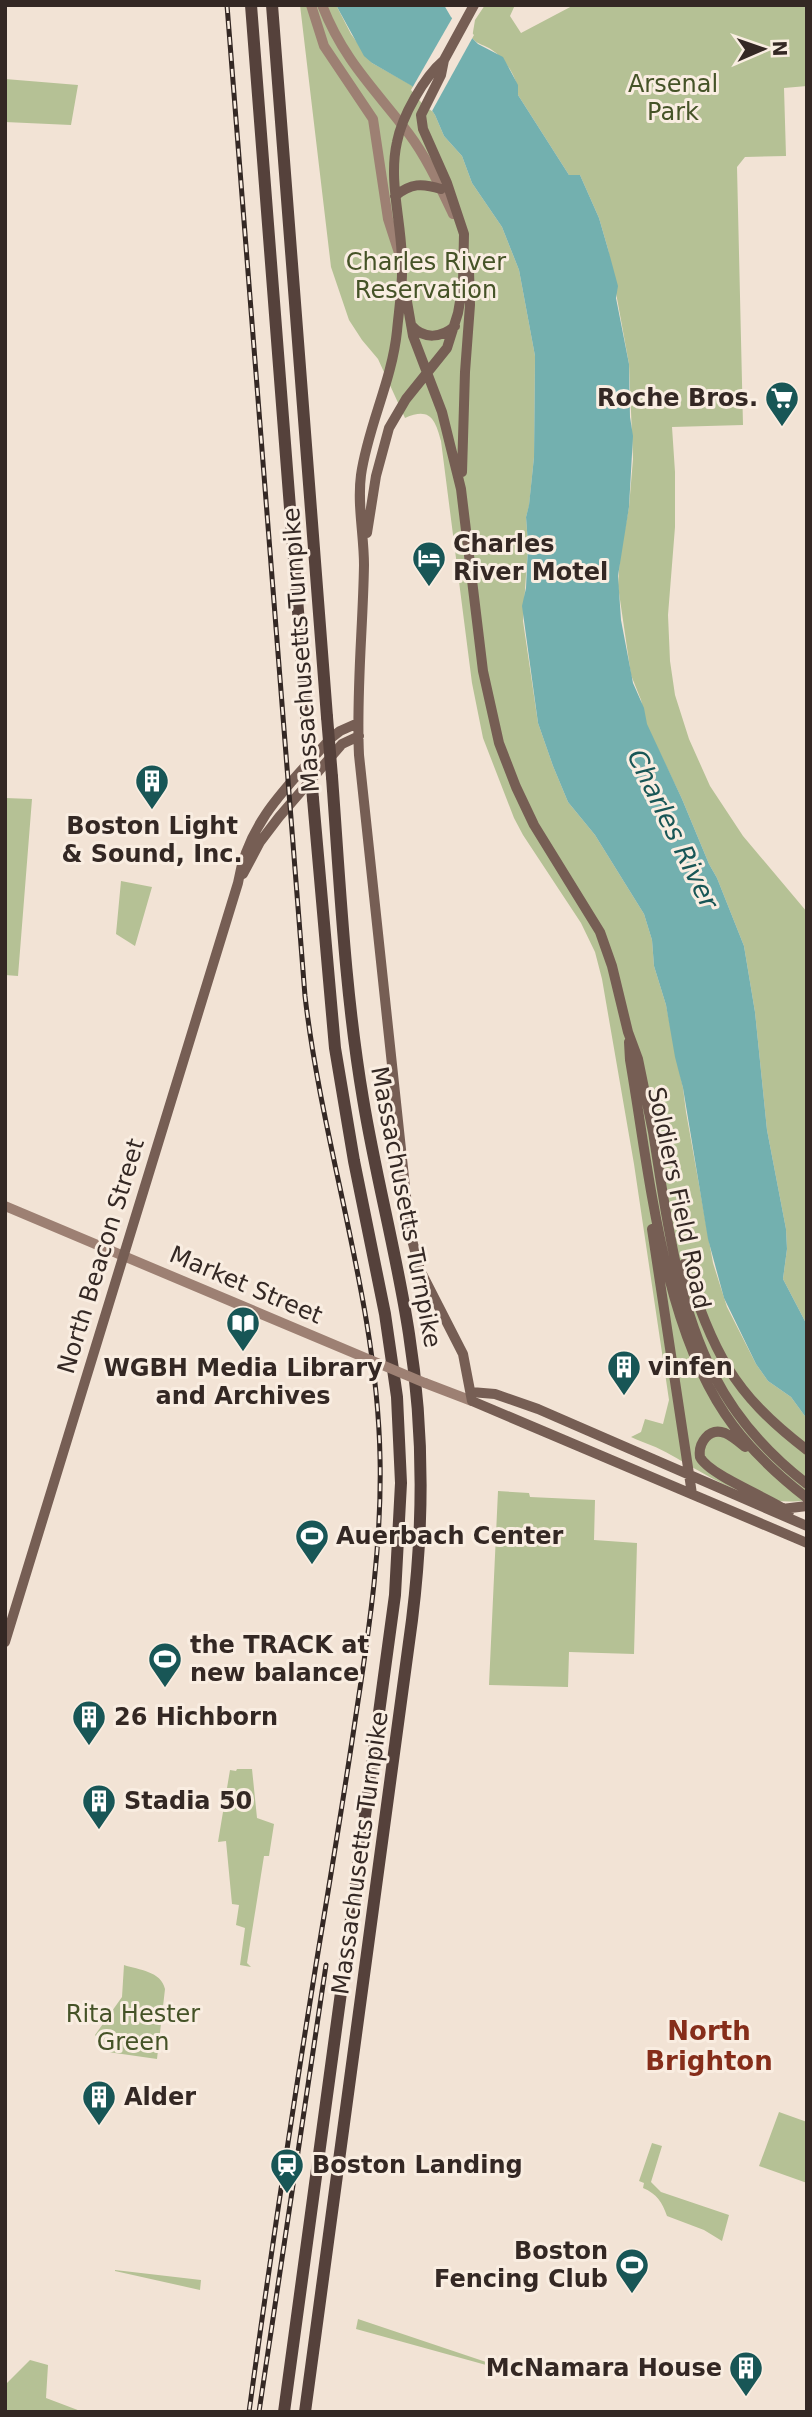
<svg xmlns="http://www.w3.org/2000/svg" width="812" height="2417" font-family="'DejaVu Sans',sans-serif">
<rect width="100%" height="100%" fill="#f2e3d5"/>
<path fill="#b5c195" d="M 300,5 L 336,5 L 351,34 L 372,63 L 413,86 L 423,97 L 435,115 L 444,136 L 462,156 L 472,183 L 502,227 L 519,270 L 535,356 L 534,457 L 529,506 L 526,517 L 528,544 L 523,621 L 538,723 L 553,766 L 568,802 L 595,835 L 644,914 L 652,940 L 654,966 L 666,1005 L 683,1088 L 686,1112 L 713,1263 L 727,1307 L 756,1364 L 768,1381 L 791,1397 L 807,1419 L 807,1500 C 757,1509 712,1478 671,1455 C 658,1447 644,1443 631,1437 L 641,1432 L 645,1419 L 663,1424 L 669,1400 L 634,1164 L 602,979 L 595,952 L 581,923 L 523,835 L 514,818 L 483,738 L 472,683 L 441,441 C 435,419 430,407 405,418 L 378,359 L 362,340 L 349,320 L 331,267 Z
M 485,5 L 515,5 L 510,16 L 521,33 L 574,5 L 806,5 L 807,86 L 784,88 L 786,156 L 745,157 L 737,167 L 743,425 L 672,427 L 675,472 L 675,527 L 668,615 L 670,661 L 675,695 L 689,739 L 710,786 L 743,836 L 807,912 L 807,1325 L 783,1279 L 787,1249 L 786,1229 L 767,1130 L 755,1012 L 744,946 L 717,878 L 709,864 L 682,799 L 646,724 L 641,700 L 631,675 L 618,586 L 620,555 L 629,507 L 633,459 L 629,364 L 608,249 L 599,218 L 580,175 L 569,175 L 518,95 C 519,80 505,58 492,50 C 485,45 478,45 472,38 L 475,20 Z
M 5,79 L 78,85 L 71,125 L 5,122 Z
M 5,798 L 32,799 L 18,976 L 5,975 Z
M 121,881 L 152,887 L 135,946 L 116,934 Z
M 498,1491 L 529,1493 L 530,1497 L 595,1500 L 594,1540 L 637,1543 L 634,1654 L 569,1652 L 568,1687 L 489,1685 Z
M 237,1769 L 252,1769 L 257,1818 L 274,1824 L 269,1856 L 264,1856 L 247,1963 L 251,1967 L 240,1965 L 245,1928 L 236,1925 L 239,1905 L 232,1904 L 226,1841 L 218,1842 L 230,1770 L 236,1771 Z
M 124,1965 C 139,1970 161,1971 165,1989 L 157,2059 L 101,2051 L 98,2038 L 95,2035 L 122,1997 Z
M 779,2112 L 807,2122 L 807,2183 L 759,2166 Z
M 652,2143 L 662,2146 L 651,2182 L 661,2192 L 729,2215 L 722,2241 L 704,2230 L 667,2216 C 662,2202 657,2194 643,2188 L 644,2183 L 639,2181 Z
M 115,2270 L 201,2280 L 200,2290 L 115,2271 Z
M 358,2319 L 498,2366 L 497,2368 L 356,2329 Z
M 30,2360 L 48,2365 L 46,2398 L 83,2412 L 5,2412 L 5,2385 Z"/>
<path fill="#73b0af" d="M 336,5 L 444,5 L 451,17 L 478,44 L 503,57 L 518,85 L 518,95 L 569,175 L 580,175 L 599,218 L 608,249 L 618,286 L 616,298 L 629,364 L 630,417 L 633,436 L 629,507 L 618,576 L 621,620 L 633,683 L 644,708 L 647,724 L 682,799 L 709,864 L 717,878 L 744,946 L 755,1012 L 767,1130 L 786,1229 L 787,1249 L 783,1279 L 807,1325 L 807,1419 L 791,1397 L 768,1381 L 756,1364 L 724,1298 L 708,1239 L 683,1088 L 675,1057 L 666,1005 L 654,966 L 652,940 L 644,914 L 595,835 L 568,802 L 553,766 L 538,723 L 522,606 L 526,588 L 528,544 L 526,517 L 529,505 L 534,457 L 535,356 L 519,270 L 502,227 L 472,183 L 462,156 L 444,136 L 435,115 L 423,97 L 412,86 L 372,63 L 364,56 Z"/>
<path fill="#f2e3d5" d="M 454,15 L 474,35 L 432,111 L 425,107 L 411,90 Z"/>
<g fill="none" stroke-linecap="round" stroke-linejoin="round">
<path stroke="#9d8073" stroke-width="10" d="M 311,5 L 324,46 L 373,119 L 388,219 L 401,259
M 322,5 C 344,61 374,88 409,134 C 427,158 440,187 453,214
M 5,1206 L 368,1359
M 425,1383 L 472,1401"/>
<path stroke="#765e54" stroke-width="10" d="M 444,60 C 424,77 402,116 397,142 C 388,182 402,222 402,263 C 403,285 399,309 397,331 C 392,381 368,426 361,475 C 357,505 364,535 364,565 C 363,628 356,692 359,755 L 408,1215 L 412,1240 L 420,1270 L 463,1354 L 472,1401 L 807,1543
M 395,196 C 411,183 422,183 441,189
M 405,290 L 413,336 L 442,412 L 461,489 L 483,671 L 499,743 L 516,787 L 534,825 L 600,932 L 612,966 L 628,1032 L 638,1059 C 643,1083 648,1107 653,1132 C 666,1213 676,1301 714,1375 C 736,1418 768,1454 807,1484
M 411,325 C 424,340 441,338 455,326
M 462,472 L 465,372 L 470,305 L 469,271
M 367,533 L 376,476 L 389,428 L 406,399 L 447,348 L 458,313 L 463,284 L 464,234 L 447,183 L 423,129 L 421,115 L 441,75 L 444,60 L 474,5
M 243,874 L 260,842 L 279,817 L 342,744 L 359,736
M 629,1042 L 630,1060 C 649,1170 662,1320 725,1414 C 747,1447 776,1474 807,1498
M 652,1229 L 692,1494
M 684,1264 C 715,1353 730,1391 807,1450
M 471,1392 L 495,1394 L 538,1409 L 807,1526
M 745,1447 C 739,1442 732,1436 725,1433 C 709,1427 698,1443 700,1457 C 709,1475 769,1498 789,1512
M 782,1509 L 807,1506
M 5,1642 L 238,883 C 248,820 291,783 331,738 L 340,731 L 358,723"/>
<path stroke="#55413b" stroke-width="12" d="M 251,5 L 308,740
M 272,5 L 327,717
M 284,2412 L 395,1595 L 401,1483 L 397,1397 L 385,1314 L 354,1161 L 335,1048 L 313,799
M 305,2412 L 412,1620 C 424,1524 424,1429 409,1334 C 397,1255 376,1178 363,1099 C 345,993 340,885 332,777"/>
<g stroke="#342824" stroke-width="5">
<path id="rail" d="M 227,5 L 305,996 C 323,1151 377,1301 380,1457 C 382,1541 370,1624 357,1708 C 348,1769 338,1831 328,1892 C 299,2065 273,2238 249,2412
M 259,2412 L 326,1965"/>
</g>
<use href="#rail" stroke="#f9ede1" stroke-width="2.5" stroke-dasharray="8" stroke-linecap="butt"/>
<path stroke="#9d8073" stroke-width="10" d="M 368,1359 L 425,1383"/>
<path stroke="#55413b" stroke-width="12" d="M 327,717 L 332,777
M 308,740 L 313,799"/>
</g>
<defs>
<g id="supermarket-pin" transform="scale(1.75)"><path d="M0 17L-7.5 6A9.5 9.5 0 1 1 7.5 6Z" fill="#185656" stroke="#f9ede1"/><path d="M-6-5.5h2.5l.6 2H6L4.5 2H-2.5L-4.4-4H-6ZM-1.5 3.2a1.3 1.3 0 1 0 .1 0ZM3 3.2a1.3 1.3 0 1 0 .1 0Z" fill="#fff"/></g>
<g id="hotel-pin" transform="scale(1.75)"><path d="M0 17L-7.5 6A9.5 9.5 0 1 1 7.5 6Z" fill="#185656" stroke="#f9ede1"/><path d="M-6-4.5h1.5V1H6V5H4.5V3h-9V5H-6ZM-4 0a1.8 1.8 0 1 1 3.6 0ZM.5 0V-2.5h3Q6-2.5 6 0Z" fill="#fff"/></g>
<g id="building-pin" transform="scale(1.75)"><path d="M0 17L-7.5 6A9.5 9.5 0 1 1 7.5 6Z" fill="#185656" stroke="#f9ede1"/><path d="M-4-6H4V6H1V3H-1V6H-4ZM-2.5-4.3h1.7v1.8h-1.7ZM.8-4.3h1.7v1.8H.8ZM-2.5-1h1.7V.8h-1.7ZM.8-1h1.7V.8H.8Z" fill="#fff"/></g>
<g id="library-pin" transform="scale(1.75)"><path d="M0 17L-7.5 6A9.5 9.5 0 1 1 7.5 6Z" fill="#185656" stroke="#f9ede1"/><path d="M-6-4Q-3-5.5-.7-3.5V5Q-3 3-6 4ZM6-4Q3-5.5 .7-3.5V5Q3 3 6 4Z" fill="#fff"/></g>
<g id="stadium-pin" transform="scale(1.75)"><path d="M0 17L-7.5 6A9.5 9.5 0 1 1 7.5 6Z" fill="#185656" stroke="#f9ede1"/><path d="M0-5a6.5 5 0 1 0 0 10a6.5 5 0 1 0 0-10ZM-3.5-1.8h7v3.6h-7Z" fill="#fff"/></g>
<g id="station-pin" transform="scale(1.75)"><path d="M0 17L-7.5 6A9.5 9.5 0 1 1 7.5 6Z" fill="#185656" stroke="#f9ede1"/><path d="M-3-6H3Q5-6 5-4V2Q5 4 3 4L4.5 6H3L1.5 4h-3L-3 6H-4.5L-3 4Q-5 4-5 2V-4Q-5-6-3-6ZM-3.5-4v3h7v-3ZM-3.5 1v1.5H-2V1ZM2 1v1.5H3.5V1Z" fill="#fff"/></g>
</defs>
<g fill-rule="evenodd">
<use href="#supermarket-pin" x="782" y="398"/>
<use href="#hotel-pin" x="429" y="558"/>
<use href="#building-pin" x="152" y="781"/>
<use href="#library-pin" x="243" y="1323"/>
<use href="#building-pin" x="624" y="1367"/>
<use href="#stadium-pin" x="312" y="1536"/>
<use href="#stadium-pin" x="165" y="1659"/>
<use href="#building-pin" x="89" y="1717"/>
<use href="#building-pin" x="99" y="1801"/>
<use href="#building-pin" x="99" y="2097"/>
<use href="#station-pin" x="287" y="2165"/>
<use href="#stadium-pin" x="632" y="2265"/>
<use href="#building-pin" x="746" y="2368"/>
</g>
<g text-anchor="middle" stroke-width="6" stroke-linejoin="round" paint-order="stroke">
<g font-size="24" fill="#455327" stroke="#f9ede1">
<text x="673" y="92">Arsenal<tspan x="673" dy="28">Park</tspan></text>
<text x="426" y="270">Charles River<tspan x="426" dy="28">Reservation</tspan></text>
<text x="133" y="2022">Rita Hester<tspan x="133" dy="28">Green</tspan></text>
</g>
<g font-size="24" font-weight="bold" fill="#342824" stroke="#f9ede1" text-anchor="start">
<text x="758" y="406" text-anchor="end">Roche Bros.</text>
<text x="453" y="552">Charles<tspan x="453" dy="28">River Motel</tspan></text>
<text x="152" y="834" text-anchor="middle">Boston Light<tspan x="152" dy="28">&amp; Sound, Inc.</tspan></text>
<text x="648" y="1375">vinfen</text>
<text x="243" y="1376" text-anchor="middle">WGBH Media Library<tspan x="243" dy="28">and Archives</tspan></text>
<text x="336" y="1544">Auerbach Center</text>
<text x="190" y="1653">the TRACK at<tspan x="190" dy="28">new balance</tspan></text>
<text x="114" y="1725">26 Hichborn</text>
<text x="124" y="1809">Stadia 50</text>
<text x="124" y="2105">Alder</text>
<text x="312" y="2173">Boston Landing</text>
<text x="608" y="2259" text-anchor="end">Boston<tspan x="608" dy="28">Fencing Club</tspan></text>
<text x="722" y="2376" text-anchor="end">McNamara House</text>
</g>
<g font-size="24" fill="#342824" stroke="#f9ede1">
<text transform="translate(301 650) rotate(-94)" y="8">Massachusetts Turnpike</text>
<text transform="translate(679 1198) rotate(78)" y="8">Soldiers Field Road</text>
<text transform="translate(406 1207) rotate(79)" y="8">Massachusetts Turnpike</text>
<text transform="translate(101 1256) rotate(-73)" y="8">North Beacon Street</text>
<text transform="translate(246 1285) rotate(23)" y="8">Market Street</text>
<text transform="translate(360 1853) rotate(-82)" y="8">Massachusetts Turnpike</text>
</g>
<g font-size="26" font-style="italic" fill="#185656" stroke="#f9ede1">
<text transform="translate(673 829) rotate(64)" y="9">Charles River</text>
</g>
<g font-size="26" font-weight="bold" fill="#862d1a" stroke="#f9ede1">
<text x="709" y="2040">North<tspan x="709" dy="30">Brighton</tspan></text>
</g>
</g>
<rect width="812" height="2417" fill="none" stroke="#342824" stroke-width="14"/>
<g transform="translate(763 49) rotate(88)" stroke="#f9ede1" stroke-width="5" paint-order="stroke">
<path d="M0-5L12 26L0 18L-12 26Z" fill="#342824"/>
<text y="-10" font-size="19" font-weight="bold" text-anchor="middle" fill="#342824">N</text>
</g>
</svg>
